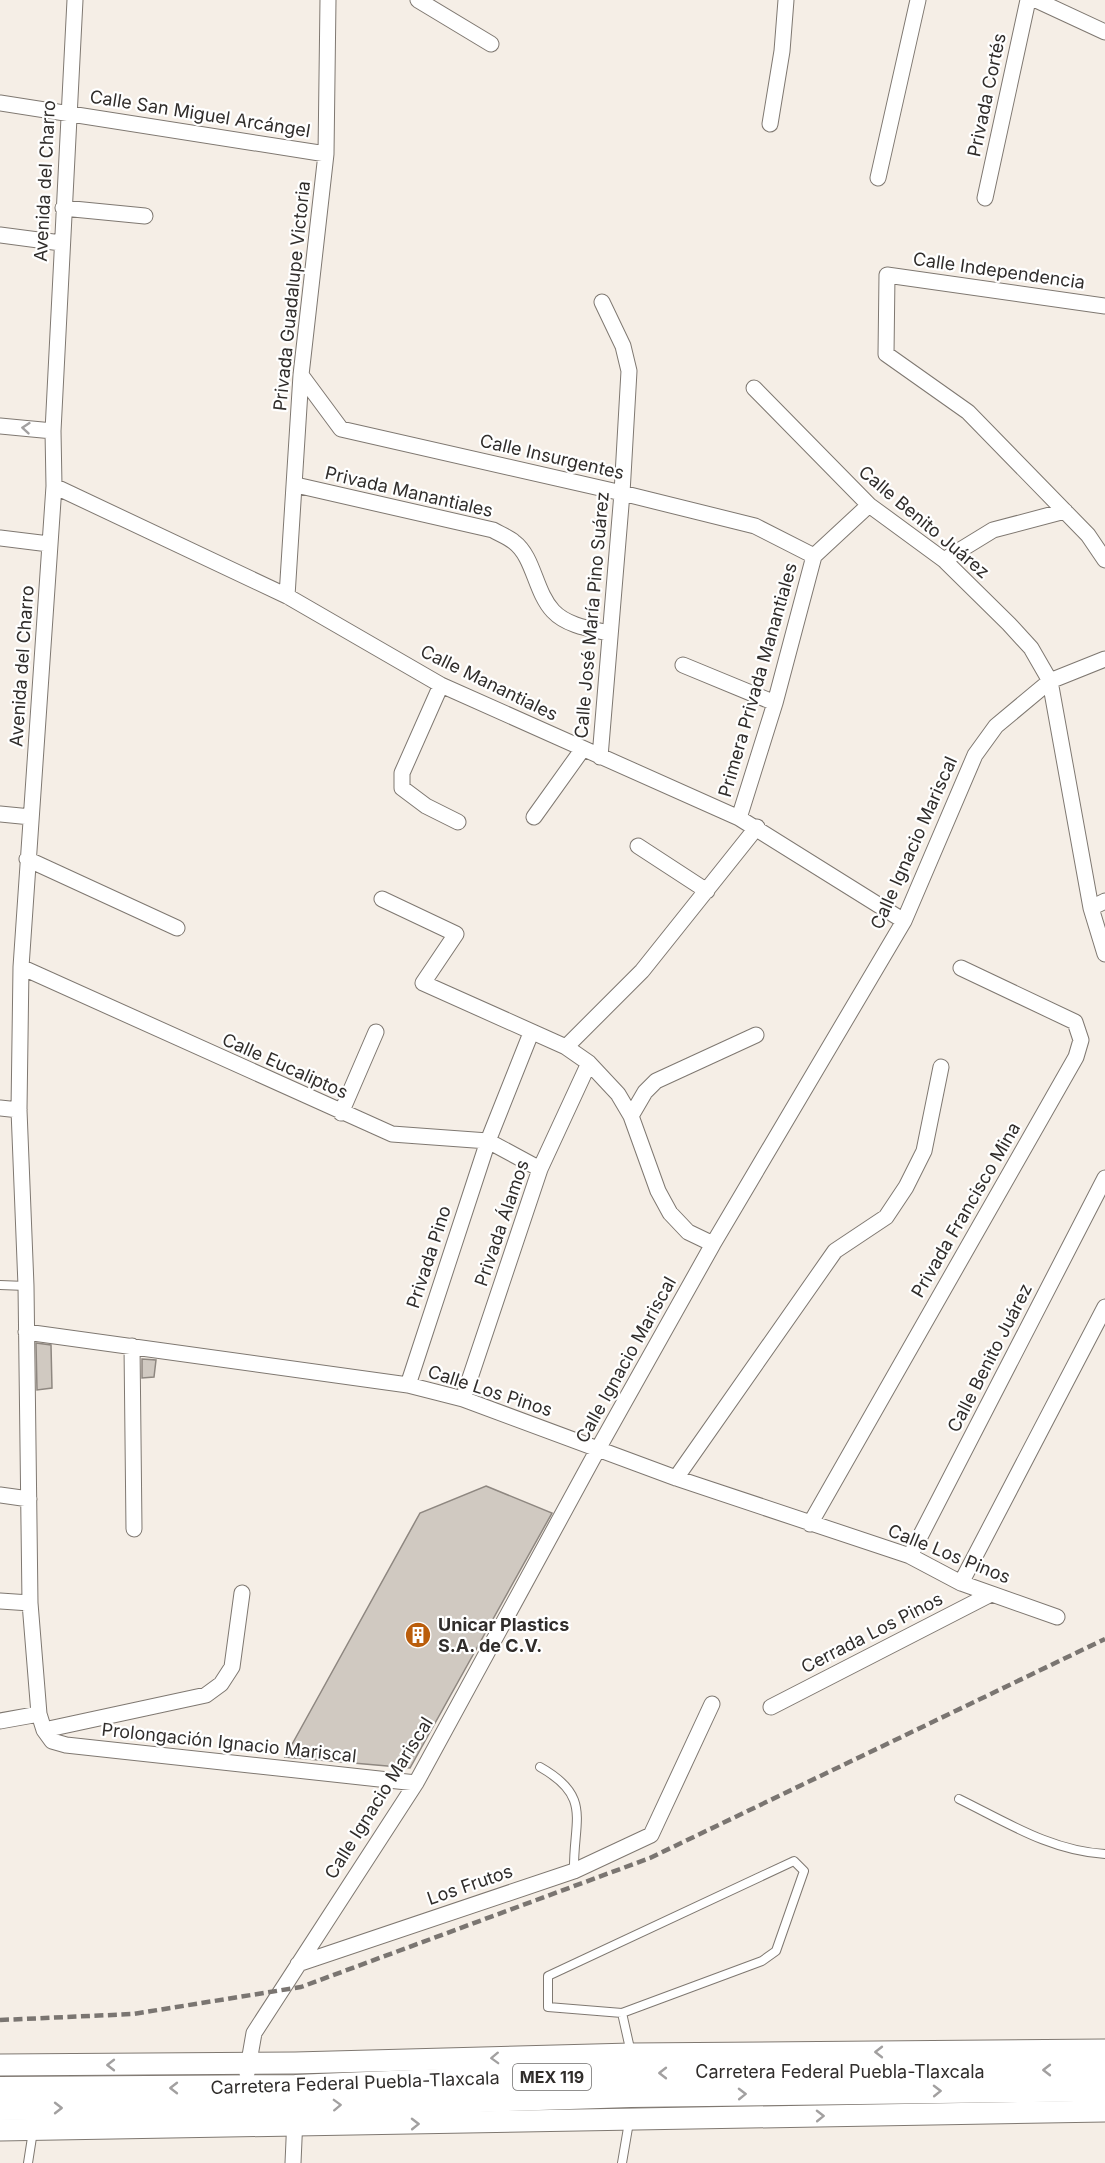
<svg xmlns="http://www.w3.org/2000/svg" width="1105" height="2163" font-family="Inter,sans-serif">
<rect width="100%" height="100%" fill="#f5eee6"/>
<path fill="#d0c9c1" stroke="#8e8780" stroke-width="1.5" d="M 36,1343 L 51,1345 L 52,1388 L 37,1390 Z
M 142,1359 L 156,1360 L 154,1377 L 142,1378 Z
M 486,1486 L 552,1513 L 410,1768 L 285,1757 L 420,1513 Z"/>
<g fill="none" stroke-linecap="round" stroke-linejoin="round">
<g stroke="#7f7871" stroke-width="10">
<path id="service" d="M 0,1285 L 26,1286
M 540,1767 C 593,1797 573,1820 574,1871
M 959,1799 C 1006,1822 1051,1851 1105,1854
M 622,2013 L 548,2007 L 548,1976 L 794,1861 L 804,1871 L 776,1951 L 762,1961 L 622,2013 L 631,2053
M 28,2163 L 33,2131
M 622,2163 L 629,2122"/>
</g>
<g stroke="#7f7871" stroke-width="17">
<path id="minor" d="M 75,0 L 53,431 L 54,486 L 21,967 L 19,1110 L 26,1286 L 30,1603 L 39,1714 L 44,1730 L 52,1741 L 66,1745 L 416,1783
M 418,0 L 491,44
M 1036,0 L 1105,32
M 0,103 L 326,154
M 770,124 L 782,51 L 786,0
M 878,178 L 918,0
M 985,198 L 1028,0
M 63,208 L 145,216
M 0,235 L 61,243
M 1105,306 L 887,275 L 886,354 L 968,412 L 1088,535 L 1105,560
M 301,375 L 341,429 L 622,493 L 755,526 L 814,556
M 754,388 L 869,505 L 944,560 L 1009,624 L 1031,648 L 1050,681 L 1091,908 L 1105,954
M 0,426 L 53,431
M 296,485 L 493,530 C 500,534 508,537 514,542 C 534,557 535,592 553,611 C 567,626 591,629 609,633
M 54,486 L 287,596 L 441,685 L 739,818 L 904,921
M 0,538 L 49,544
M 944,560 L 993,530 L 1065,511
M 287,596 L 301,375 L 326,154 L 328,0
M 683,665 L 775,703
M 441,685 L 402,773 L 402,788 L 426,806 L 458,822
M 600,757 L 622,493 L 629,371 L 623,346 L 602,302
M 0,814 L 31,817
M 534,817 L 582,750
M 739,818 L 775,703 L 814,556 L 869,505
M 638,846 L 707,891
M 27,859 L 177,928
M 382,899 L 456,934 L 423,983 L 566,1047 L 589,1063 L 618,1094 L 631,1116 L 658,1191 L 670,1213 L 688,1232 L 713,1244
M 1091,908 L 1105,901
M 21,967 L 392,1134 L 488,1141 L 540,1169
M 566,1047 L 642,971 L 757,827
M 0,1108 L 19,1110
M 341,1113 L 376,1032
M 631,1116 L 645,1092 L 656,1081 L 756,1035
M 26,1332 L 408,1385 L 463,1399 L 676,1478 L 910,1556 L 961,1583 L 1057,1617
M 132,1346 L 134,1529
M 408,1385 L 488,1141 L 531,1033
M 463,1399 L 540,1169 L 589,1063
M 676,1478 L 835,1251 L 886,1217 L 906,1187 L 924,1151 L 941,1067
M 0,1495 L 29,1499
M 810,1524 L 1076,1057 L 1081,1040 L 1075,1022 L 961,968
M 910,1556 L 1105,1178
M 961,1583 L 1105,1307
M 0,1601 L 30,1603
M 771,1707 L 991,1594
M 0,1721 L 39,1714
M 44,1730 L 206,1695 L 221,1684 L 232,1667 L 242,1593
M 298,1964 L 574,1871 L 651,1835 L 712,1704
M 247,2073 L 254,2033 L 416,1783 L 598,1449 L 713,1244 L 904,921 L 975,755 L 996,726 L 1050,681 L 1105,659
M 293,2163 L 295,2117"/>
</g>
<g stroke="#7f7871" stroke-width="23">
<path id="secondary" d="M 0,2065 L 295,2063 L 631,2054 L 1105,2050
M 0,2130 L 1105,2111"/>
</g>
<g stroke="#7f7871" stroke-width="26">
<path id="primary" d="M 0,2089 L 295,2087 L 631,2073 L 1105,2070
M 0,2108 L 295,2106 L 631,2095 L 1105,2089"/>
</g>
<use href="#service" stroke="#fff" stroke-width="8"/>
<use href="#minor" stroke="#fff" stroke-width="15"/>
<use href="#secondary" stroke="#fff" stroke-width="21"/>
<use href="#primary" stroke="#fff" stroke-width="24"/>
<path stroke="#7a7571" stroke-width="4.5" stroke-dasharray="9 4.5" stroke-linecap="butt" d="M 0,2020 L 133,2014 L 301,1987 L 650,1858 L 1105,1639"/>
</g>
<defs><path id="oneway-chevron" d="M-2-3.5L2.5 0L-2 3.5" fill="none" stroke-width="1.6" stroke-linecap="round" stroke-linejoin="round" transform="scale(1.5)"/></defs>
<g stroke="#a2a0a0">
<use href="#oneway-chevron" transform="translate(26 428) rotate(-175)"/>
<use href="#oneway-chevron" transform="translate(879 2052) rotate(180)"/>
<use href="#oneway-chevron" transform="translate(495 2058) rotate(178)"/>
<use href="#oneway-chevron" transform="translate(111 2065) rotate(180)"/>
<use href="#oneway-chevron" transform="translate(1047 2070) rotate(180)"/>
<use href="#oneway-chevron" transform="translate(663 2073) rotate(180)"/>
<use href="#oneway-chevron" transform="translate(174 2088) rotate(180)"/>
<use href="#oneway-chevron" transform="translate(937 2091) rotate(-1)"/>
<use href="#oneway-chevron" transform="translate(742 2094) rotate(-1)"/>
<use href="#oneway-chevron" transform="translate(337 2105) rotate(-2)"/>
<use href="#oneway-chevron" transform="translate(58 2108)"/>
<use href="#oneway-chevron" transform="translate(820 2116) rotate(-1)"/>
<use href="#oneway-chevron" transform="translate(415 2124) rotate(-1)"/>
</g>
<defs>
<g id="building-disc" transform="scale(1.35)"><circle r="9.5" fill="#ba5d0b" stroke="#fff"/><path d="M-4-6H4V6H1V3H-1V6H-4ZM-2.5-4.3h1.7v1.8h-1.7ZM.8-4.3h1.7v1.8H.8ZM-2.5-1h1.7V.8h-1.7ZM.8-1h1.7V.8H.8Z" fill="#fff"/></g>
</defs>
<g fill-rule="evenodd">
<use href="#building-disc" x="418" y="1635"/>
</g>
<g text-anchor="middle" stroke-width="4.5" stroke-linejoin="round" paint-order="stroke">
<rect fill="#fff" stroke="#6e6c6b" stroke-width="1.5" x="513" y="2064" width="78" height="26" rx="4.5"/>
<g font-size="16" font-weight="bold" fill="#302d2b">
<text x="552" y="2083">MEX 119</text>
</g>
<g font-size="18" fill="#302d2b" stroke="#fff">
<text transform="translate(987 95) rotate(-78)" y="6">Privada Cortés</text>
<text transform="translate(200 114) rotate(9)" y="6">Calle San Miguel Arcángel</text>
<text transform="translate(45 181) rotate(-87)" y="6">Avenida del Charro</text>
<text transform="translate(999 271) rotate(8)" y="6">Calle Independencia</text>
<text transform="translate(292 296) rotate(-84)" y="6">Privada Guadalupe Victoria</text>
<text transform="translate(552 457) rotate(13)" y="6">Calle Insurgentes</text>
<text transform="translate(409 492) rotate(13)" y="6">Privada Manantiales</text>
<text transform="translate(924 522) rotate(40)" y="6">Calle Benito Juárez</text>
<text transform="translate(592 615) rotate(-85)" y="6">Calle José María Pino Suárez</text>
<text transform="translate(22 666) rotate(-86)" y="6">Avenida del Charro</text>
<text transform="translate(758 680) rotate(-74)" y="6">Primera Privada Manantiales</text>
<text transform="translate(489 683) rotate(26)" y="6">Calle Manantiales</text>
<text transform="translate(914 843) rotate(-66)" y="6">Calle Ignacio Mariscal</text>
<text transform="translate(285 1066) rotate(24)" y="6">Calle Eucaliptos</text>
<text transform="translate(966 1210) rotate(-60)" y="6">Privada Francisco Mina</text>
<text transform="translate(502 1223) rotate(-71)" y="6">Privada Álamos</text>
<text transform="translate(429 1257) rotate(-72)" y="6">Privada Pino</text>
<text transform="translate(990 1358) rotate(-63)" y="6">Calle Benito Juárez</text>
<text transform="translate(626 1360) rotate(-61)" y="6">Calle Ignacio Mariscal</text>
<text transform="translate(490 1391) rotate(18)" y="6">Calle Los Pinos</text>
<text transform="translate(949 1554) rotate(22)" y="6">Calle Los Pinos</text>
<text transform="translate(872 1633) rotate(-27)" y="6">Cerrada Los Pinos</text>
<text transform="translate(229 1743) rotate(6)" y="6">Prolongación Ignacio Mariscal</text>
<text transform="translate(379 1798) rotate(-58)" y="6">Calle Ignacio Mariscal</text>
<text transform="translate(470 1885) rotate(-19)" y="6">Los Frutos</text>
<text x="840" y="2078">Carretera Federal Puebla-Tlaxcala</text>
<text transform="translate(355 2083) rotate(-2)" y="6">Carretera Federal Puebla-Tlaxcala</text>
</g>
<g font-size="18" font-weight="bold" fill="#302d2b" stroke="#fff" text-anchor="start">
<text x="438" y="1631">Unicar Plastics<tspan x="438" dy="21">S.A. de C.V.</tspan></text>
</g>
</g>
</svg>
